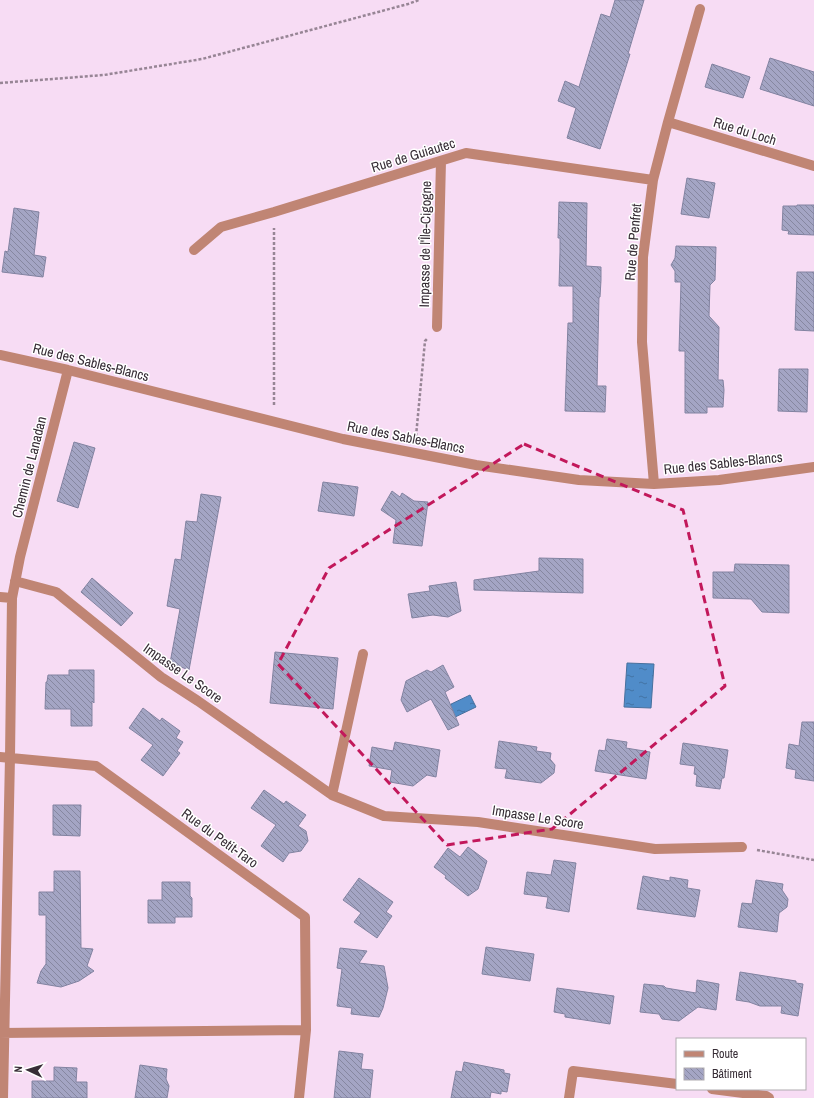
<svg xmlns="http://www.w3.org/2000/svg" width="814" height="1098" font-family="'Archivo Narrow',sans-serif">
<defs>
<pattern id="water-ripples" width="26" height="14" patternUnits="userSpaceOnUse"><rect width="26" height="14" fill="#508cc9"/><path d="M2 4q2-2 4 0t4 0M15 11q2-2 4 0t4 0" fill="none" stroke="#4373a4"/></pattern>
<pattern id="building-back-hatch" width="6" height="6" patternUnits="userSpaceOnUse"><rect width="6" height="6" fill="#a4a5c4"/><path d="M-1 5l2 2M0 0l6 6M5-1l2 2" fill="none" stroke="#8687a0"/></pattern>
</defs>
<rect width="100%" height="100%" fill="#f7dcf4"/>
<path fill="url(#water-ripples)" stroke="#48709d" d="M 627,663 L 654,664 L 651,708 L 624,707 Z
M 470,695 L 476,707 L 451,719 L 445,707 Z"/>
<path fill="url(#building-back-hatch)" stroke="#8283a1" d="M 615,0 L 644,0 L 628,54 L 630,54 L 600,149 L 567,138 L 576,108 L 558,101 L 565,81 L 579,87 L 601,14 L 610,17 Z
M 770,58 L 814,72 L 814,106 L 760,89 Z
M 712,64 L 750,77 L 743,98 L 705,87 Z
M 687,178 L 715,183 L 709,218 L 681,214 Z
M 559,202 L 587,203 L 586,266 L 601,267 L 601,280 L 600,297 L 599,297 L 597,386 L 606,386 L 605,412 L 565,411 L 568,323 L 573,323 L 573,286 L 559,286 L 560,252 L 560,238 L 558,238 Z
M 797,205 L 814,205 L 814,235 L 788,234 L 789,231 L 782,230 L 783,206 L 797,206 Z
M 14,208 L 39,212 L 34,255 L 46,257 L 43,277 L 2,272 L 5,251 L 8,252 Z
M 676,246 L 716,247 L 715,280 L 710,285 L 709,316 L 719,327 L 718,380 L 723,380 L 724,390 L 723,407 L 707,407 L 707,413 L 685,413 L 685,351 L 679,351 L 681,282 L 675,282 L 675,271 L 671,265 L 675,258 Z
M 797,272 L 814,272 L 814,331 L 795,330 Z
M 779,369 L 808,369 L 807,412 L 778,411 Z
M 74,442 L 95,448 L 78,508 L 57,501 Z
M 323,482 L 358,487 L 354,516 L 318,511 Z
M 392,491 L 400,497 L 402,493 L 414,501 L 428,502 L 422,546 L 393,543 L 396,520 L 381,510 Z
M 201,494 L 221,497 L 189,670 L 170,663 L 180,609 L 167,606 L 175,559 L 181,560 L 186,521 L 197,522 Z
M 539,558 L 583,559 L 583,593 L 474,590 L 474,580 L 539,571 Z
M 735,564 L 789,565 L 789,613 L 762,612 L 751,599 L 713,598 L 713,572 L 734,572 Z
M 92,578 L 133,613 L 121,626 L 81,592 Z
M 456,582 L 461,611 L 448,617 L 433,615 L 412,618 L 408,594 L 430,591 L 429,586 Z
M 275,652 L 338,658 L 333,709 L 270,703 Z
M 443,665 L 454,687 L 445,692 L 459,725 L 448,730 L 431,699 L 407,712 L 401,700 L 406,681 L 427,670 L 431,672 Z
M 69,670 L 94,670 L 94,703 L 92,701 L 92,726 L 71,726 L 71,709 L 45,709 L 46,682 L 47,682 L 48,675 L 69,675 Z
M 143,708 L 160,721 L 162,718 L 180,731 L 176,738 L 183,742 L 177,751 L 180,753 L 163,776 L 141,760 L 153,745 L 129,728 Z
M 802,722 L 814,722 L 814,781 L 795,778 L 796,770 L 786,768 L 789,744 L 799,746 Z
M 607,739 L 627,742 L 626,748 L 650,752 L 646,779 L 595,771 L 599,750 L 605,751 Z
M 499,741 L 537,747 L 536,751 L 551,753 L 550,759 L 555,765 L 554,773 L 541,783 L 505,778 L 507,769 L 495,768 Z
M 395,742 L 440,750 L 436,777 L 427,775 L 413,786 L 390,782 L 392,770 L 369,766 L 372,747 L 393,751 Z
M 683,743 L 728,750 L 724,778 L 722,778 L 720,789 L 696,786 L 697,775 L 694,774 L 695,766 L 680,764 Z
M 264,790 L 284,804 L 286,801 L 306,815 L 298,826 L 306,831 L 308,841 L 301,851 L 289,853 L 283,862 L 261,846 L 276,825 L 251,808 Z
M 53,805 L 81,805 L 80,836 L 53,835 Z
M 468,847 L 487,861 L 478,889 L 468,896 L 445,878 L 446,876 L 434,867 L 448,848 L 460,857 Z
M 554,860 L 576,863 L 569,912 L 546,908 L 548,897 L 524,894 L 527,872 L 551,875 Z
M 54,871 L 80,871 L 81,948 L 93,949 L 87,966 L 94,971 L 79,981 L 61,987 L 37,983 L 41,971 L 46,964 L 46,915 L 39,915 L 39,892 L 54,892 Z
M 643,876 L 670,881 L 670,877 L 688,880 L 687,888 L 700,890 L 695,917 L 637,909 Z
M 359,878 L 393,902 L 386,912 L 392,916 L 377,938 L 354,922 L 361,913 L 343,900 Z
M 756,880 L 783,884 L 782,890 L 788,899 L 787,907 L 779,913 L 777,932 L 738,927 L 742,903 L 752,904 Z
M 162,882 L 190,882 L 190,896 L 192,898 L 192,917 L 175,917 L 175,923 L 148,923 L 148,900 L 162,900 Z
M 486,947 L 534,954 L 530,981 L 482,974 Z
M 340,948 L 367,951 L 359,963 L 384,966 L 388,988 L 383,1008 L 379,1017 L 351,1014 L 352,1008 L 337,1006 L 342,969 L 337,968 Z
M 740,972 L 796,981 L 796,983 L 803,984 L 798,1016 L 781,1013 L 782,1006 L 760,1006 L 749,1002 L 736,1000 Z
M 697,980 L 719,984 L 716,1010 L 698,1007 L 679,1021 L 662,1019 L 659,1014 L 640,1012 L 644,984 L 664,986 L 666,988 L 696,993 Z
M 557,988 L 614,996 L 610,1024 L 565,1017 L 565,1014 L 554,1012 Z
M 339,1051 L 363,1054 L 361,1069 L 373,1070 L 370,1098 L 334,1098 Z
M 464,1062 L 504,1070 L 504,1073 L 510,1074 L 507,1092 L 501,1091 L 501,1094 L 491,1092 L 490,1098 L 451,1098 L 456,1071 L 462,1072 Z
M 140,1065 L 167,1069 L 166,1079 L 169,1086 L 167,1098 L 135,1098 Z
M 54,1067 L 77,1068 L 76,1082 L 87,1082 L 87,1098 L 32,1098 L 32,1081 L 54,1081 Z"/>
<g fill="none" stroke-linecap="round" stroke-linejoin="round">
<path stroke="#978595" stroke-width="2.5" stroke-dasharray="3 2" stroke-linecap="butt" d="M 0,83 L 104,75 L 202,59 L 408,4 L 419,0
M 274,405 L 274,228
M 416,436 L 425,341 L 427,339
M 757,850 L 814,860"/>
<path stroke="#c08574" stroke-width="10" d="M 668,122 L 814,166
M 194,250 L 221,227 L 274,212 L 466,153 L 653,180
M 437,327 L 441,161
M 0,355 L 68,370 L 343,439 L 476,465 L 579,480 L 654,484 L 719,480 L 814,467
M 654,484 L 642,342 L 643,257 L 653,180 L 668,122 L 700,9
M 15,581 L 56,592 L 161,677 L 198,701 L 332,795 L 384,816 L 478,822 L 655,849 L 742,847
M 0,597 L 12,598
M 0,757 L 96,766 L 305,917 L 306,1030 L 299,1098
M 332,795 L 363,654
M 0,1033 L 306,1030
M 712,1089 L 766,1096 L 769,1098
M 3,1098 L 10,757 L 12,598 L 20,557 L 68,370
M 569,1098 L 573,1071 L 677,1084"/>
</g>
<path fill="none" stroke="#c2185b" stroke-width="3" stroke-dasharray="8 5" stroke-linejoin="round" d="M 524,444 L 683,510 L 725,686 L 552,829 L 447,845 L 278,664 L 329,568 Z"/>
<g text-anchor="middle" stroke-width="3" stroke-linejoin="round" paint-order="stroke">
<g font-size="14" fill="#372d36" stroke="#fff">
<text transform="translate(745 131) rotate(17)" y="5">Rue du Loch</text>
<text transform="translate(413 155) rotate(-17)" y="5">Rue de Guiautec</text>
<text transform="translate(633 242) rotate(-85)" y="5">Rue de Penfret</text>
<text transform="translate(425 244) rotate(-89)" y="5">Impasse de l'Île-Cigogne</text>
<text transform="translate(91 362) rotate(14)" y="5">Rue des Sables-Blancs</text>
<text transform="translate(406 437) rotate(11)" y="5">Rue des Sables-Blancs</text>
<text transform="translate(723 463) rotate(-6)" y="5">Rue des Sables-Blancs</text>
<text transform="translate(29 467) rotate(-76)" y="5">Chemin de Lanadan</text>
<text transform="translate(183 673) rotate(35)" y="5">Impasse Le Score</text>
<text transform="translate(538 817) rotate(9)" y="5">Impasse Le Score</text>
<text transform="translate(220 838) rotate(36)" y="5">Rue du Petit-Taro</text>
</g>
</g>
<rect x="676" y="1038" width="130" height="52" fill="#ffffff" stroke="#afabaf"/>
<rect x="684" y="1051" width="20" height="6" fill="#c08574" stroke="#afabaf"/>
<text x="712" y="1058" font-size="12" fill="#372d36">Route</text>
<rect x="684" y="1068" width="20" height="12" fill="url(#building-back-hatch)" stroke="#afabaf"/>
<text x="712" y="1078" font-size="12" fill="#372d36">Bâtiment</text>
<g transform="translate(28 1070) rotate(274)" stroke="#ffffff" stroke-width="3" paint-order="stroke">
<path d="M0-3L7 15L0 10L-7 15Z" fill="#372d36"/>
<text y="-6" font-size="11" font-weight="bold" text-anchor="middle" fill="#372d36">N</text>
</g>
</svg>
